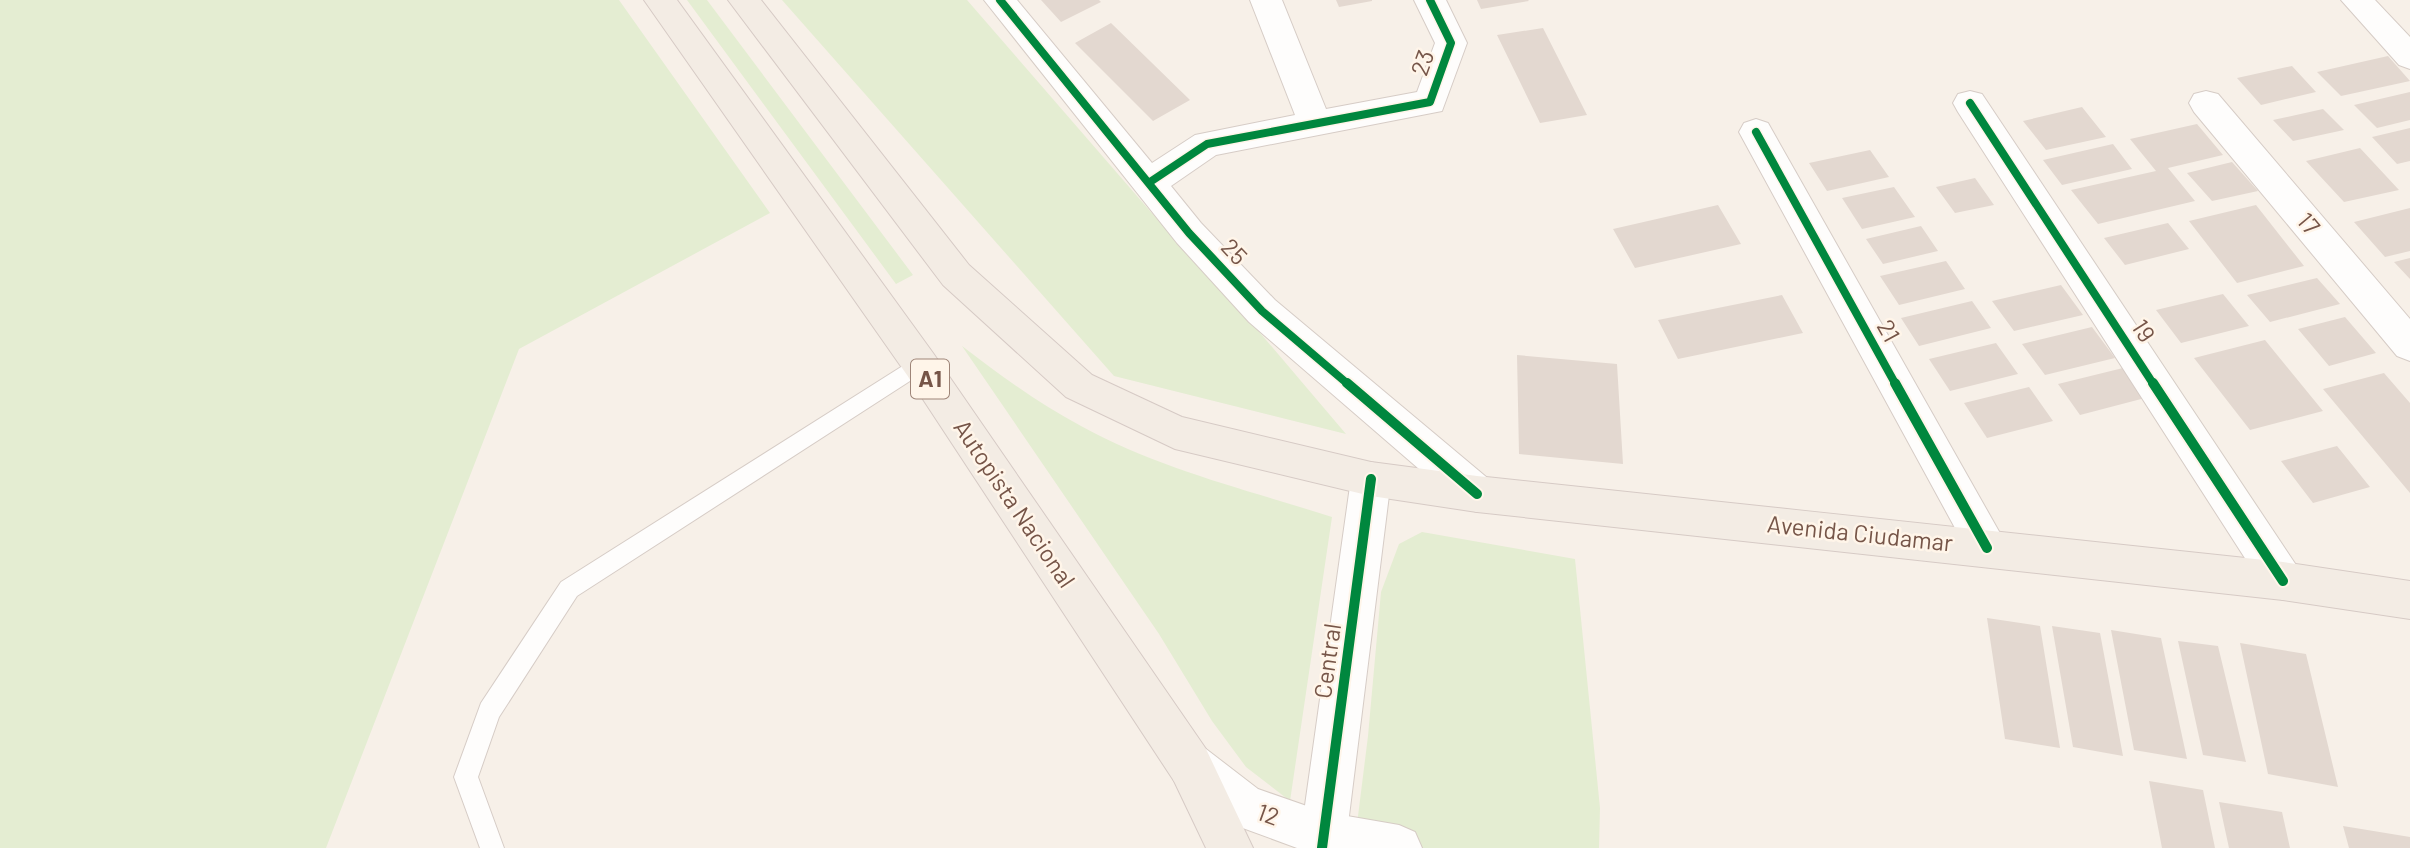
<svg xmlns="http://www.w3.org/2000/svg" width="2410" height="848" font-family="Barlow,sans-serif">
<rect width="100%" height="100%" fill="#f7f0e8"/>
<path fill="#e4edd2" d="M 0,0 L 619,0 L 770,213 L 519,349 L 326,848 L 0,848 Z
M 687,0 L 707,0 L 913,275 L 896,284 Z
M 782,0 L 967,0 L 1150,211 L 1250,321 L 1346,434 L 1114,376 Z
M 962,346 C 1000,375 1038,403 1081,426 C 1159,469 1248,490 1332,517 L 1290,801 L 1246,767 L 1212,721 L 1159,634 Z
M 1422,532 L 1575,559 L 1600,808 L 1599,848 L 1354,848 L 1368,736 L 1381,592 L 1399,544 Z"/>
<path fill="#e3d8d0" d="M 1041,0 L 1099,0 L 1101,2 L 1061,22 Z
M 1336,0 L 1372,0 L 1372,1 L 1339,7 Z
M 1477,0 L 1528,0 L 1529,1 L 1481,9 Z
M 1111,23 L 1190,100 L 1153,121 L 1075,43 Z
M 1543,28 L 1587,115 L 1540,123 L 1497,35 Z
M 2388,56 L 2410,81 L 2341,96 L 2317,72 Z
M 2292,66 L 2316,92 L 2261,105 L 2237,78 Z
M 2410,92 L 2410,120 L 2377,128 L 2354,105 Z
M 2082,107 L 2106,137 L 2046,150 L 2023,121 Z
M 2323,109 L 2344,130 L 2293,141 L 2273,120 Z
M 2197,124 L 2223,155 L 2168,168 L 2195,201 L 2098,224 L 2071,190 L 2156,171 L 2130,139 Z
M 2410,128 L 2410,161 L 2397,164 L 2372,137 Z
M 2113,144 L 2132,169 L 2062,185 L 2043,160 Z
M 2360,148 L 2399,190 L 2344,202 L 2306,161 Z
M 1870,150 L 1889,177 L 1827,191 L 1809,163 Z
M 2232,162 L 2258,191 L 2212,201 L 2187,173 Z
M 1975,178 L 1994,205 L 1955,213 L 1936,187 Z
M 1894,187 L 1915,217 L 1862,229 L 1842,198 Z
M 1718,205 L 1741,244 L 1635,268 L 1613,229 Z
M 2256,205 L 2304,266 L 2237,283 L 2189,221 Z
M 2410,208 L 2410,251 L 2385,257 L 2354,222 Z
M 2168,223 L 2189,249 L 2125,265 L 2104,238 Z
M 1921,226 L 1938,251 L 1883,264 L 1866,239 Z
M 2410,258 L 2410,279 L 2394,262 Z
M 1946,261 L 1965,289 L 1899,305 L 1880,276 Z
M 2317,278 L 2340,304 L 2270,322 L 2247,295 Z
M 2061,285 L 2083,315 L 2014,331 L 1992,301 Z
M 2223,294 L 2249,326 L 2181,343 L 2156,310 Z
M 1782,295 L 1803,333 L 1678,359 L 1658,320 Z
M 1972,301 L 1991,328 L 1919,346 L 1901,318 Z
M 2345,317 L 2376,353 L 2329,366 L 2298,329 Z
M 2092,327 L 2115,358 L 2045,375 L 2022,344 Z
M 2265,340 L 2323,411 L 2250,430 L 2194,358 Z
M 1996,343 L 2018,374 L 1950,391 L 1929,359 Z
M 1517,355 L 1617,364 L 1623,464 L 1519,454 Z
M 2123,368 L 2145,398 L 2080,415 L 2058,384 Z
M 2384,373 L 2410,403 L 2410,493 L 2323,389 Z
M 2029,387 L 2053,421 L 1987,438 L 1964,403 Z
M 2337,446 L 2370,487 L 2313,503 L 2281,461 Z
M 1987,618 L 2040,626 L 2060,748 L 2005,739 Z
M 2052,626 L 2100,633 L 2123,756 L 2073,747 Z
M 2111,630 L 2161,638 L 2187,759 L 2134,750 Z
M 2178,641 L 2218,646 L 2246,762 L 2203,755 Z
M 2240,643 L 2306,654 L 2338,787 L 2268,774 Z
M 2149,781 L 2203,790 L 2215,848 L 2162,848 Z
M 2219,802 L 2282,812 L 2290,848 L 2229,848 Z
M 2343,826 L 2410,837 L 2410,848 L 2349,848 Z"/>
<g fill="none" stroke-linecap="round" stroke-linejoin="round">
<g stroke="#d6ccc6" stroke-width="2">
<path id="service" d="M 920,355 L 927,358 L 930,364 L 927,370 L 577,596 L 499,717 L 478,777 L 504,848 L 480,848 L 454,777 L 481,703 L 561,582 Z"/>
</g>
<g stroke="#d6ccc6" stroke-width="2">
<path id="minor" d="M 984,0 L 1017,0 L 1152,163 L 1195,135 L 1295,115 L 1250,0 L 1282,0 L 1326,109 L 1417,92 L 1435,43 L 1414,0 L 1446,0 L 1467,43 L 1442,111 L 1216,155 L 1171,186 L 1201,223 L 1275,300 L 1491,481 L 1497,494 L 1491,507 L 1477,512 L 1463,507 L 1249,322 L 1177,243 Z
M 2341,0 L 2375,0 L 2410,37 L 2410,69 L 2399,65 Z
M 1970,91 L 1982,94 L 2298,568 L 2304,581 L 2298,594 L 2283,600 L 2268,594 L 1958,112 L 1953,103 L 1958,94 Z
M 2206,91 L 2218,94 L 2410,319 L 2410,361 L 2397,356 L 2194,112 L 2189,103 L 2194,94 Z
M 1756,119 L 1768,123 L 2001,535 L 2007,548 L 2001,561 L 1987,567 L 1973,561 L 1739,132 L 1744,123 Z
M 1371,462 L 1385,467 L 1391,479 L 1345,848 L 1299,848 L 1351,479 L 1357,467 Z"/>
</g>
<g stroke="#d6ccc5" stroke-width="2">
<path id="secondary" d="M 1190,743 L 1206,749 L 1258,789 L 1324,812 L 1399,825 L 1415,832 L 1422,848 L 1297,848 L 1229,823 L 1174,781 L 1168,765 L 1174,749 Z"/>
</g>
<g stroke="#d6cac5" stroke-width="2">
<path id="primary" d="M 644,0 L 677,0 L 933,353 L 1206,749 L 1253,848 L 1206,848 L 1174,781 L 907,375 Z
M 728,0 L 761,0 L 969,265 L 1092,375 L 1182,417 L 1371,462 L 1477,476 L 2283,562 L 2410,581 L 2410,619 L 2283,600 L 1477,512 L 1371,496 L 1175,449 L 1066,397 L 943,285 Z"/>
</g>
<use href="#service" fill="#fefdfc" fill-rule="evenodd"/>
<use href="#minor" fill="#fefdfc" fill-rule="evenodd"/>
<use href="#secondary" fill="#fefdfc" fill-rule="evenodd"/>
<use href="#primary" fill="#f3ece4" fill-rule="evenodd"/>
<g stroke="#fff5e9" stroke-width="11">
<path id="cycleway-far1" d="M 1000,0 L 1189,233 L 1262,311 L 1349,385
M 1970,103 L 2154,385
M 1756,132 L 1896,385
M 1150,182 L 1207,144 L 1430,102 L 1451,43 L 1430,0"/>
</g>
<g stroke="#fff5e9" stroke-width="14">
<path id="cycleway" d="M 1347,383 L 1477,494
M 1895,383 L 1987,548
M 2153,383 L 2283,581
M 1322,848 L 1371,479"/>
</g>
<use href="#cycleway-far1" stroke="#00873e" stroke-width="8"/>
<use href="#cycleway" stroke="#00873e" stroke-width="10"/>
</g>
<g text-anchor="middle" stroke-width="5" stroke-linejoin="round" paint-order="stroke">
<rect fill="#fff5e9" stroke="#9f8578" stroke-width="2" x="911" y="359.5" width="38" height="39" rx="5"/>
<g font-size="23" font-weight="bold" fill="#765548">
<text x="930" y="387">A1</text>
</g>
<g font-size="24" fill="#765548" stroke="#fff5e9">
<text transform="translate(1423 63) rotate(-70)" y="8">23</text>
<text transform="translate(2308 224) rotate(50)" y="8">17</text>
<text transform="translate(1234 252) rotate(47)" y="8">25</text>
<text transform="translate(1888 331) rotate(61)" y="8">21</text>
<text transform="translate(2143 331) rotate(57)" y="8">19</text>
<text transform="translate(1014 504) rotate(56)" y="8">Autopista Nacional</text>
<text transform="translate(1860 534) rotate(6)" y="8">Avenida Ciudamar</text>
<text transform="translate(1328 661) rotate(-82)" y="8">Central</text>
<text transform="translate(1268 815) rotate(20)" y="8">12</text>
</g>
</g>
</svg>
